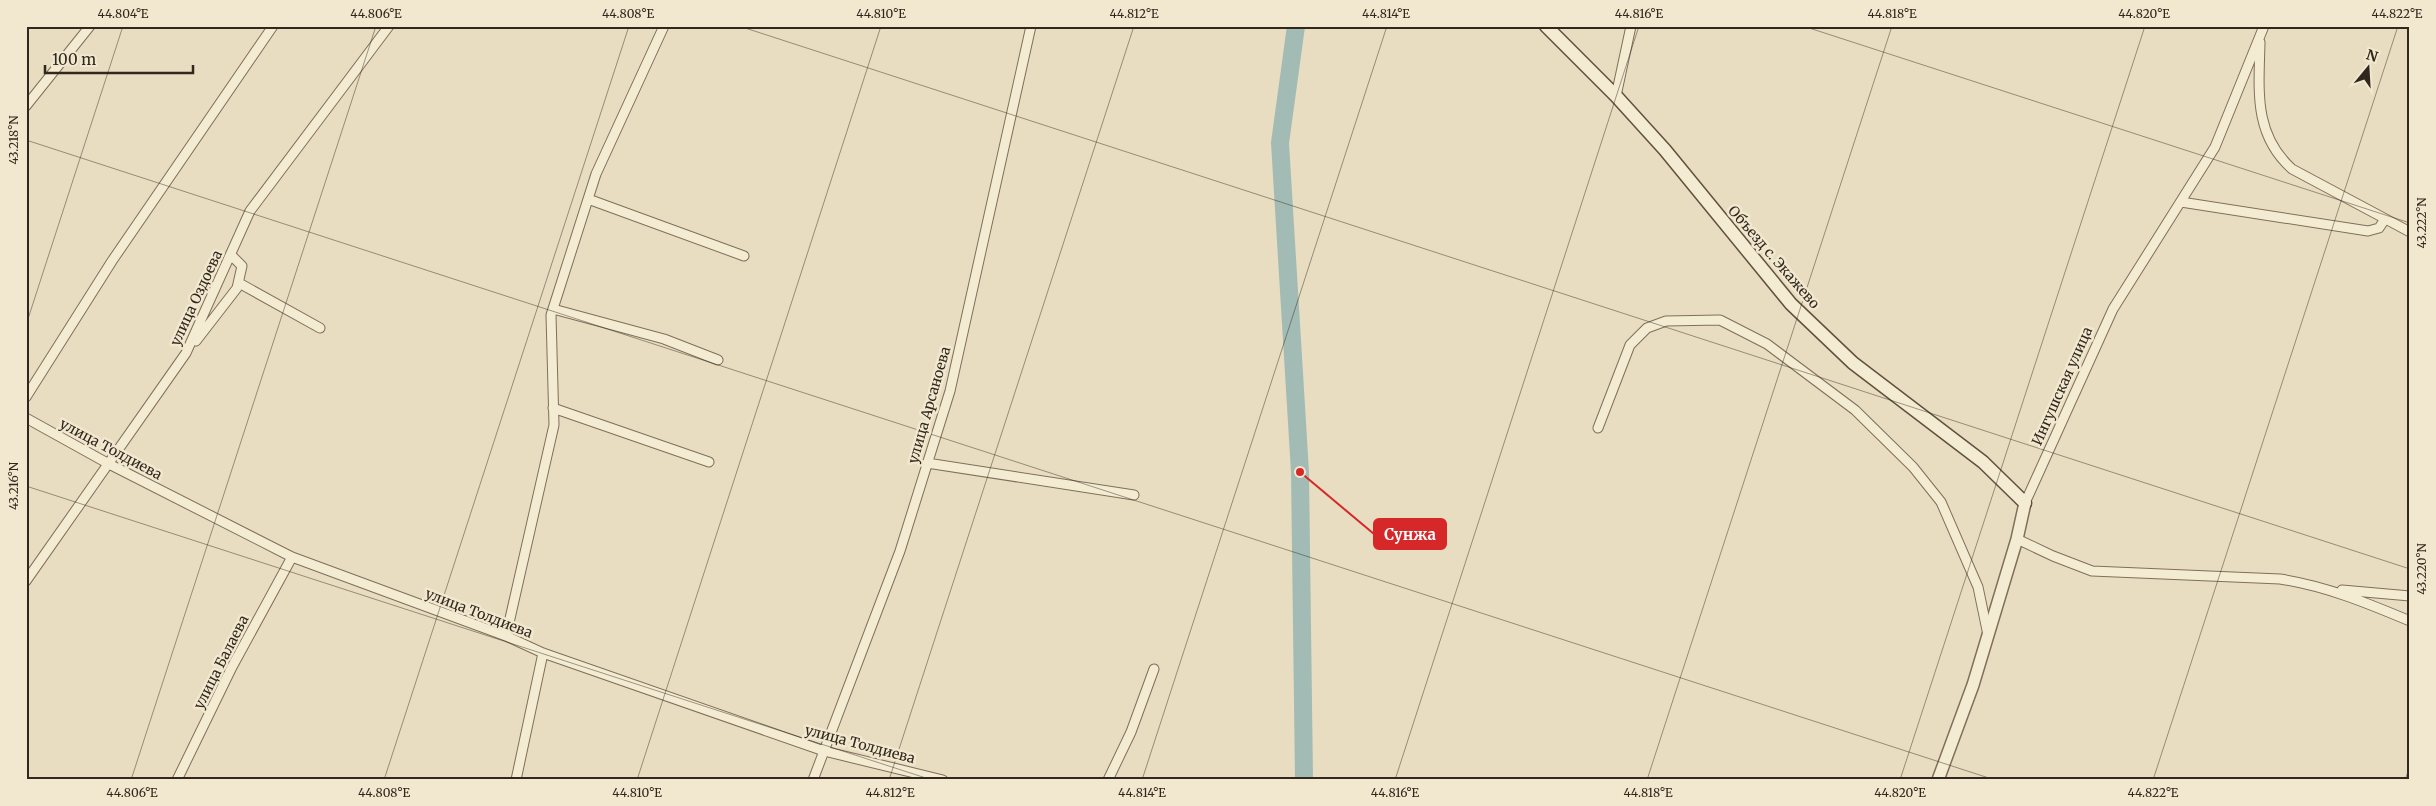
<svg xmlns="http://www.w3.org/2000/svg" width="2436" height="806" font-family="Merriweather,serif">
<rect width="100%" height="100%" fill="#e8ddc1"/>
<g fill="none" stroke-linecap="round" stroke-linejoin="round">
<path stroke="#a3bbb5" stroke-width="18" d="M 1296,26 L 1280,143 L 1300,472 L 1304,780"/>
<g stroke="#806f5a" stroke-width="11">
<path id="minor" d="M 2260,42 C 2259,90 2253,134 2292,169 L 2410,232
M 1616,96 L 1631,26
M 26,106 L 90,26
M 588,199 L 744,256
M 2181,202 L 2368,231 L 2379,228 L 2385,219
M 239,283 L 320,328
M 553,309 L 664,339 L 718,360
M 196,341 L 237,288 L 242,266 L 231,255
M 26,397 L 112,261 L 273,26
M 553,408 L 709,462
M 26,418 L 109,464 L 292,557 L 506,636 L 543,653 L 824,751 L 943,780
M 1598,428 L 1630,345 L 1647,328 L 1666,321 L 1720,320 L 1767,344 L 1855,410 L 1913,467 L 1941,502 L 1978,587 L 1988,635
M 927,463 L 1134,495
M 2025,503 L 2113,309 L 2215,147 L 2264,26
M 2017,539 L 2053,556 L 2092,571 L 2280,579 C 2326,586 2367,603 2410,621
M 26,581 L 186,353 L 250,211 L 389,26
M 2342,590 L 2410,596
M 506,636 L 554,425 L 551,315 L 596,174 L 664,26
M 177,780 L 232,667 L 292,557
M 516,780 L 543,653
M 813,780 L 900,551 L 950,391 L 1031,26
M 1108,780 L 1131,732 L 1154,669"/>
</g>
<g stroke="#806f5a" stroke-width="14">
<path id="tertiary" d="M 1938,780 L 1973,685 L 2017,539 L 2025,503"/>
</g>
<g stroke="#61503e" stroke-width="15">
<path id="secondary" d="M 1546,26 L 1616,96 L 1665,150 L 1791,304 L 1853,363 L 1983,462 L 2025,503"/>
</g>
<use href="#minor" stroke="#f4ebd3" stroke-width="9"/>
<use href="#tertiary" stroke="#f4ebd3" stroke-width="11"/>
<use href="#secondary" stroke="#f4ebd3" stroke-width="12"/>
</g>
<path fill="none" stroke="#31271d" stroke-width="1" stroke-opacity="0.45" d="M 739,26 L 2410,569M 1803,26 L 2410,223M 26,140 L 1995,780M 26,325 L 123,26M 26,486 L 932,780M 131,780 L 376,26M 384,780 L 629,26M 637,780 L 881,26M 889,780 L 1134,26M 1142,780 L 1387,26M 1395,780 L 1639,26M 1647,780 L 1892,26M 1900,780 L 2145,26M 2153,780 L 2398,26M 2405,780 L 2410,766"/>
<g text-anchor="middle" stroke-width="5" stroke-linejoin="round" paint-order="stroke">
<g font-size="14" fill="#31271d" stroke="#f1e8cf">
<text transform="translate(1774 257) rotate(49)" y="5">Объезд с. Экажево</text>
<text transform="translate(196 298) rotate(-65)" y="5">улица Оздоева</text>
<text transform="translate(2062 386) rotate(-66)" y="5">Ингушская улица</text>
<text transform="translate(929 405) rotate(-74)" y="5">улица Арсаноева</text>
<text transform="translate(111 449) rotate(28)" y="5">улица Толдиева</text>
<text transform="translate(479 613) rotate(21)" y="5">улица Толдиева</text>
<text transform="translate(221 662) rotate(-63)" y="5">улица Балаева</text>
<text transform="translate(860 744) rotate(15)" y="5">улица Толдиева</text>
</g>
</g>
<path fill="none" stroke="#d62828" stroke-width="2" d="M1300 472L1374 534"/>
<circle fill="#d62828" stroke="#f1e8cf" stroke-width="2" cx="1300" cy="472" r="5"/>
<rect fill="#d62828" stroke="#d62828" stroke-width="2" x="1374" y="519" width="72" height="30" rx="5"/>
<g font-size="15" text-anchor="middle" font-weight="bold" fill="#fff">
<text x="1410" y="540">Сунжа</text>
</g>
<rect width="2436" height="806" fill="none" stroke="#f1e8cf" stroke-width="55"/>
<g transform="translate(2368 68) rotate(18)" stroke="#f1e8cf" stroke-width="4" paint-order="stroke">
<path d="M0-4L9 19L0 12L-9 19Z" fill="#31271d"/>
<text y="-8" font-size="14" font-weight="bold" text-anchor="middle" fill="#31271d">N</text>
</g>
<path d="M45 65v8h148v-8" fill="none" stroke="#31271d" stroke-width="2.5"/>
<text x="52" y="65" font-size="15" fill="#31271d" stroke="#f1e8cf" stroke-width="4" paint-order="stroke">100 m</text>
<rect x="28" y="28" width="2380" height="750" fill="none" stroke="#31271d" stroke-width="2"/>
<g font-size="12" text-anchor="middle" fill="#31271d">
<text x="123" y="18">44.804°E</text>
<text x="376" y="18">44.806°E</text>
<text x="628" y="18">44.808°E</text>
<text x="881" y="18">44.810°E</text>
<text x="1134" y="18">44.812°E</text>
<text x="1386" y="18">44.814°E</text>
<text x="1639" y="18">44.816°E</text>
<text x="1892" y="18">44.818°E</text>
<text x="2144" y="18">44.820°E</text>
<text x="2397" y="18">44.822°E</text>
<text transform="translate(14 140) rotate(-90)" y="4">43.218°N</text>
<text transform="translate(2422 223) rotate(-90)" y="4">43.222°N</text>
<text transform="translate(14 486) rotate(-90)" y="4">43.216°N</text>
<text transform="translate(2422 569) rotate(-90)" y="4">43.220°N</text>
<text x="132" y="797">44.806°E</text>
<text x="384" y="797">44.808°E</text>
<text x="637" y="797">44.810°E</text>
<text x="890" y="797">44.812°E</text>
<text x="1142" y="797">44.814°E</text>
<text x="1395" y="797">44.816°E</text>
<text x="1648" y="797">44.818°E</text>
<text x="1900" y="797">44.820°E</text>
<text x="2153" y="797">44.822°E</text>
</g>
</svg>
